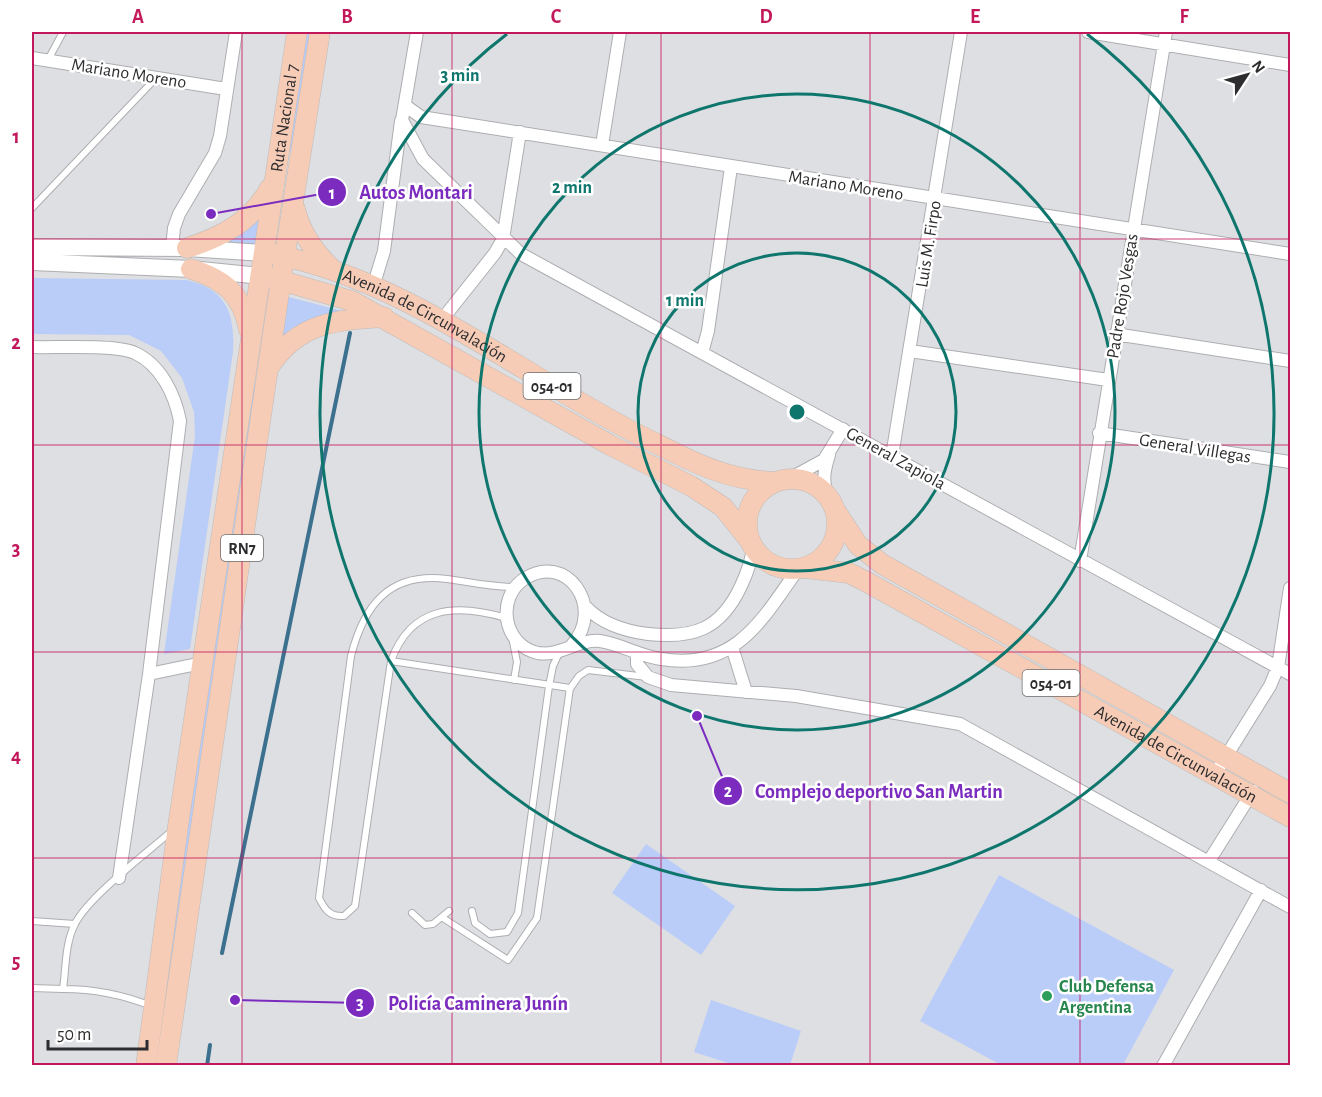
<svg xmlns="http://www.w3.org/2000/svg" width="1322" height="1097" font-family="'Alegreya Sans',sans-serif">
<rect width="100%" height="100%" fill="#dedfe2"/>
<path fill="#baccf8" d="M 304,32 L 314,32 L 293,154 L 286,146 Z
M 260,215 L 256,245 L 221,241 Z
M 32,278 L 186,280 C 227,289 235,314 233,352 L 190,649 L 164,654 L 195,436 L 194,412 L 182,378 L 161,351 L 129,335 L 32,334 Z
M 285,296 L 346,312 L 320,316 L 280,337 Z
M 254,373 L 256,398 L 161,1065 L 152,1066 Z
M 646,844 L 735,906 L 701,955 L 612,893 Z
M 999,875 L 1174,970 L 1123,1065 L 1001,1065 L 920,1021 Z
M 711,1000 L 801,1031 L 790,1065 L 734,1065 L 694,1052 Z"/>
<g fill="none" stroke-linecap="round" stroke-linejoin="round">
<path stroke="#3c708f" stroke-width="4" d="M 222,953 L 350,333
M 207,1066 L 210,1045"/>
<g stroke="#adaeb1" stroke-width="8">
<path id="service" d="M 48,60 L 63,32
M 32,208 L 156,78
M 506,618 C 455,603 411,606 391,661 L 355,906 L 344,916 C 330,917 325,910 319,898 L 351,656 C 364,605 389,572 447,579 C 470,582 491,587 515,587
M 513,642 L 517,662 L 514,680
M 391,661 L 570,688 L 537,918 L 508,960 L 443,918
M 569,690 L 579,676 L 588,670 L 647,677
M 472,911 L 475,923 L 490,934 L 507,932 L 518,913 L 549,686 L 553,666 L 559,653
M 412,913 L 425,925 L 433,924 L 449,911
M 32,921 L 75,924
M 32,988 L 63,989
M 151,1006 C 121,994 95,989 63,989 C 66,968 65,943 75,924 C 88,897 148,852 173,830"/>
</g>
<g stroke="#adaeb1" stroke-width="14">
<path id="minor" d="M 417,32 L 402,120 L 423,159 L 521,254 L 1290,674
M 1088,32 L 1290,65
M 32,58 L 226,89
M 406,106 L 421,117 L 1290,254
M 602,145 L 620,32
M 172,248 L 174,228 L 179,214 L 215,153 L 220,136 L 236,32
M 373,287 L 384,251 L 401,121
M 441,321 L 495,253 L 503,239 L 520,132
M 1115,334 L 1290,361
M 32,347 C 54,348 117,344 135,353 C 161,365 175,395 180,421 L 149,674 L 119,878
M 910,351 L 1108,380
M 702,353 L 708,331 L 731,167
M 1099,433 L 1290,462
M 892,456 L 961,32
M 789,479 L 824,460 L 843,429
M 828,497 C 822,481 824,471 829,455
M 1080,561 L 1166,32
M 586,607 C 602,624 624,631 648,634 C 694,639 721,629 741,586 C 747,573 752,561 753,547
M 572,645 C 606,607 566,551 524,579 C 495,599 504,646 538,653 C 560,657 577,639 600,641 C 620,644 640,656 661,659 C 735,671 762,620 798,569
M 732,647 L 746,692
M 637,653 L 637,664 L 648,677 L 671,685 L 796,696 L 960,724 L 1290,907
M 149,674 L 202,663
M 1215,774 L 1270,686 L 1278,667 L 1290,588
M 1209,861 L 1253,791
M 1163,1066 L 1261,890"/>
</g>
<g stroke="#adaeb1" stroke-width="18">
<path id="secondary" d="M 32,247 L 187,248 L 264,253
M 32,262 L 191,269 L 261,276"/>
</g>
<g stroke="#bcbcbc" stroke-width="21">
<g id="trunk">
<path d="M 295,209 C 301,234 315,253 333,270"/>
<path d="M 187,248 C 222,237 252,221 270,188"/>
<path id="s1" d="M 273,254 C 407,280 519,374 639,435 C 686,458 721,480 775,482"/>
<path d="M 191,269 C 225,280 242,294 249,330"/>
<path d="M 269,277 L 352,301 L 610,445 L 691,486 L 723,507 L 750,541"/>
<path d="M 269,367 C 298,323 334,320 384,317"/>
<circle cx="792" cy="524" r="45"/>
<path d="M 835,510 L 858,545 L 882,564 L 1290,793"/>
<path id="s2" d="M 805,568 L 849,573 L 865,581 L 1290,817"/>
<path id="s3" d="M 146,1066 L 178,826 L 297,32"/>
<path d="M 166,1066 L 281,279 L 320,32"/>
</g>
</g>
<use href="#service" stroke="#fff" stroke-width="6"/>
<use href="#minor" stroke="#fff" stroke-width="12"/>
<use href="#secondary" stroke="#fff" stroke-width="16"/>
<use href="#trunk" stroke="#f7ccb6" stroke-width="20"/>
</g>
<path fill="none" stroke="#c2185b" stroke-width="1.5" stroke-opacity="0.55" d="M 242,32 L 242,1066M 452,32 L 452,1066M 661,32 L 661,1066M 870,32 L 870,1066M 1080,32 L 1080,1066M 32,239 L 1290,239M 32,445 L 1290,445M 32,652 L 1290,652M 32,858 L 1290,858"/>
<g fill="none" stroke="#0f766e" stroke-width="3">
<circle cx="797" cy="412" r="159"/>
<circle cx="797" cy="412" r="318"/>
<path d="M1087 34A477 477 0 1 1 507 34"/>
</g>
<circle fill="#2e9e5b" stroke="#fff" stroke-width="2" cx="1047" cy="996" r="6"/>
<g text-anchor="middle" stroke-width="5" stroke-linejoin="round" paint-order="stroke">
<g fill="#fff" stroke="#6c6c6d" stroke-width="1.5">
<rect x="523.5" y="373" width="57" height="26" rx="4.5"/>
<rect x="221" y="535" width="42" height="26" rx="4.5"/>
<rect x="1022.5" y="670" width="57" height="26" rx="4.5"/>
</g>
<g font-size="16" font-weight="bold" fill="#2d2d2f">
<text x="552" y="392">054-01</text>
<text x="242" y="554">RN7</text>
<text x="1051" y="689">054-01</text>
</g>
<g font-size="18" fill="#2d2d2f" stroke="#fff">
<text transform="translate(129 73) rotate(9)" y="6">Mariano Moreno</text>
<text dy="6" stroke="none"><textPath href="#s3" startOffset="958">Ruta Nacional 7</textPath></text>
<text transform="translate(846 185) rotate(9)" y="6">Mariano Moreno</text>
<text transform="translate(928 244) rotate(-81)" y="6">Luis M. Firpo</text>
<text transform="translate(1122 296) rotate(-81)" y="6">Padre Rojo Vesgas</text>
<text dy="6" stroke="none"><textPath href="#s1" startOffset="165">Avenida de Circunvalación</textPath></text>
<text transform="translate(1195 448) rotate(9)" y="6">General Villegas</text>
<text transform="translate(896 458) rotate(29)" y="6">General Zapiola</text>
<text dy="6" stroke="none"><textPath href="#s2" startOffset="418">Avenida de Circunvalación</textPath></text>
</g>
<g font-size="18" font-weight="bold" fill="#27864d" stroke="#fff" text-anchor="start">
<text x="1059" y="992">Club Defensa<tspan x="1059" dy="21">Argentina</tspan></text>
</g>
</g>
<circle cx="797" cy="412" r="9" fill="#0f766e" stroke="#fff" stroke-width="3"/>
<g font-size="18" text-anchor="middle" font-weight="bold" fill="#0f766e" stroke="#fff" stroke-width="5" stroke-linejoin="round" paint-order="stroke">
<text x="460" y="81">3 min</text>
<text x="572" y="193">2 min</text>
<text x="685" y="306">1 min</text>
</g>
<path fill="none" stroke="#7b2cbf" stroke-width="2" d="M211 214L332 192M697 716L728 791M235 1000L360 1003"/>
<g fill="#7b2cbf" stroke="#fff" stroke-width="2">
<circle cx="211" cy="214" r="6"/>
<circle cx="697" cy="716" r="6"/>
<circle cx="235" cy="1000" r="6"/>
<circle cx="332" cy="192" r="15"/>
<circle cx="728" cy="791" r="15"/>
<circle cx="360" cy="1003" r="15"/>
</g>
<g font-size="18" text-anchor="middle" font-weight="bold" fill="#fff">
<text x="332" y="199">1</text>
<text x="728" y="797">2</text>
<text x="360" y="1009">3</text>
</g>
<g font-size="20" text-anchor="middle" font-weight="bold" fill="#7b2cbf" stroke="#fff" stroke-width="5" stroke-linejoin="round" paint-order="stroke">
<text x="416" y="199">Autos Montari</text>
<text x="879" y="798">Complejo deportivo San Martin</text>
<text x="478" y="1010">Policía Caminera Junín</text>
</g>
<rect width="1322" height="1097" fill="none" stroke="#ffffff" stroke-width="66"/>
<g transform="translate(1247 75) rotate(54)" stroke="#ffffff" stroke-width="4.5" paint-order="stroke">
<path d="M0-4.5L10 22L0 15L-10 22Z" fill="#2d2d2f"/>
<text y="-9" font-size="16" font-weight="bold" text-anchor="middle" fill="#2d2d2f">N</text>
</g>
<path d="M48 1040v9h99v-9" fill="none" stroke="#2d2d2f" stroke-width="3"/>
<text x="57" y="1040" font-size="18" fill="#2d2d2f" stroke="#ffffff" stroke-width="4.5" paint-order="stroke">50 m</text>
<rect x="33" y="33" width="1256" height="1031" fill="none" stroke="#c2185b" stroke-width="2"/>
<g font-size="20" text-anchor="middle" font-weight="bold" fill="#c2185b">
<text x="138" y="23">A</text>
<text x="347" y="23">B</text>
<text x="556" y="23">C</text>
<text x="766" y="23">D</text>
<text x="975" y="23">E</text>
<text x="1184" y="23">F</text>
<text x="16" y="143">1</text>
<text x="16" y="349">2</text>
<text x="16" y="555">3</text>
<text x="16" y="762">4</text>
<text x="16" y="968">5</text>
</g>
</svg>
